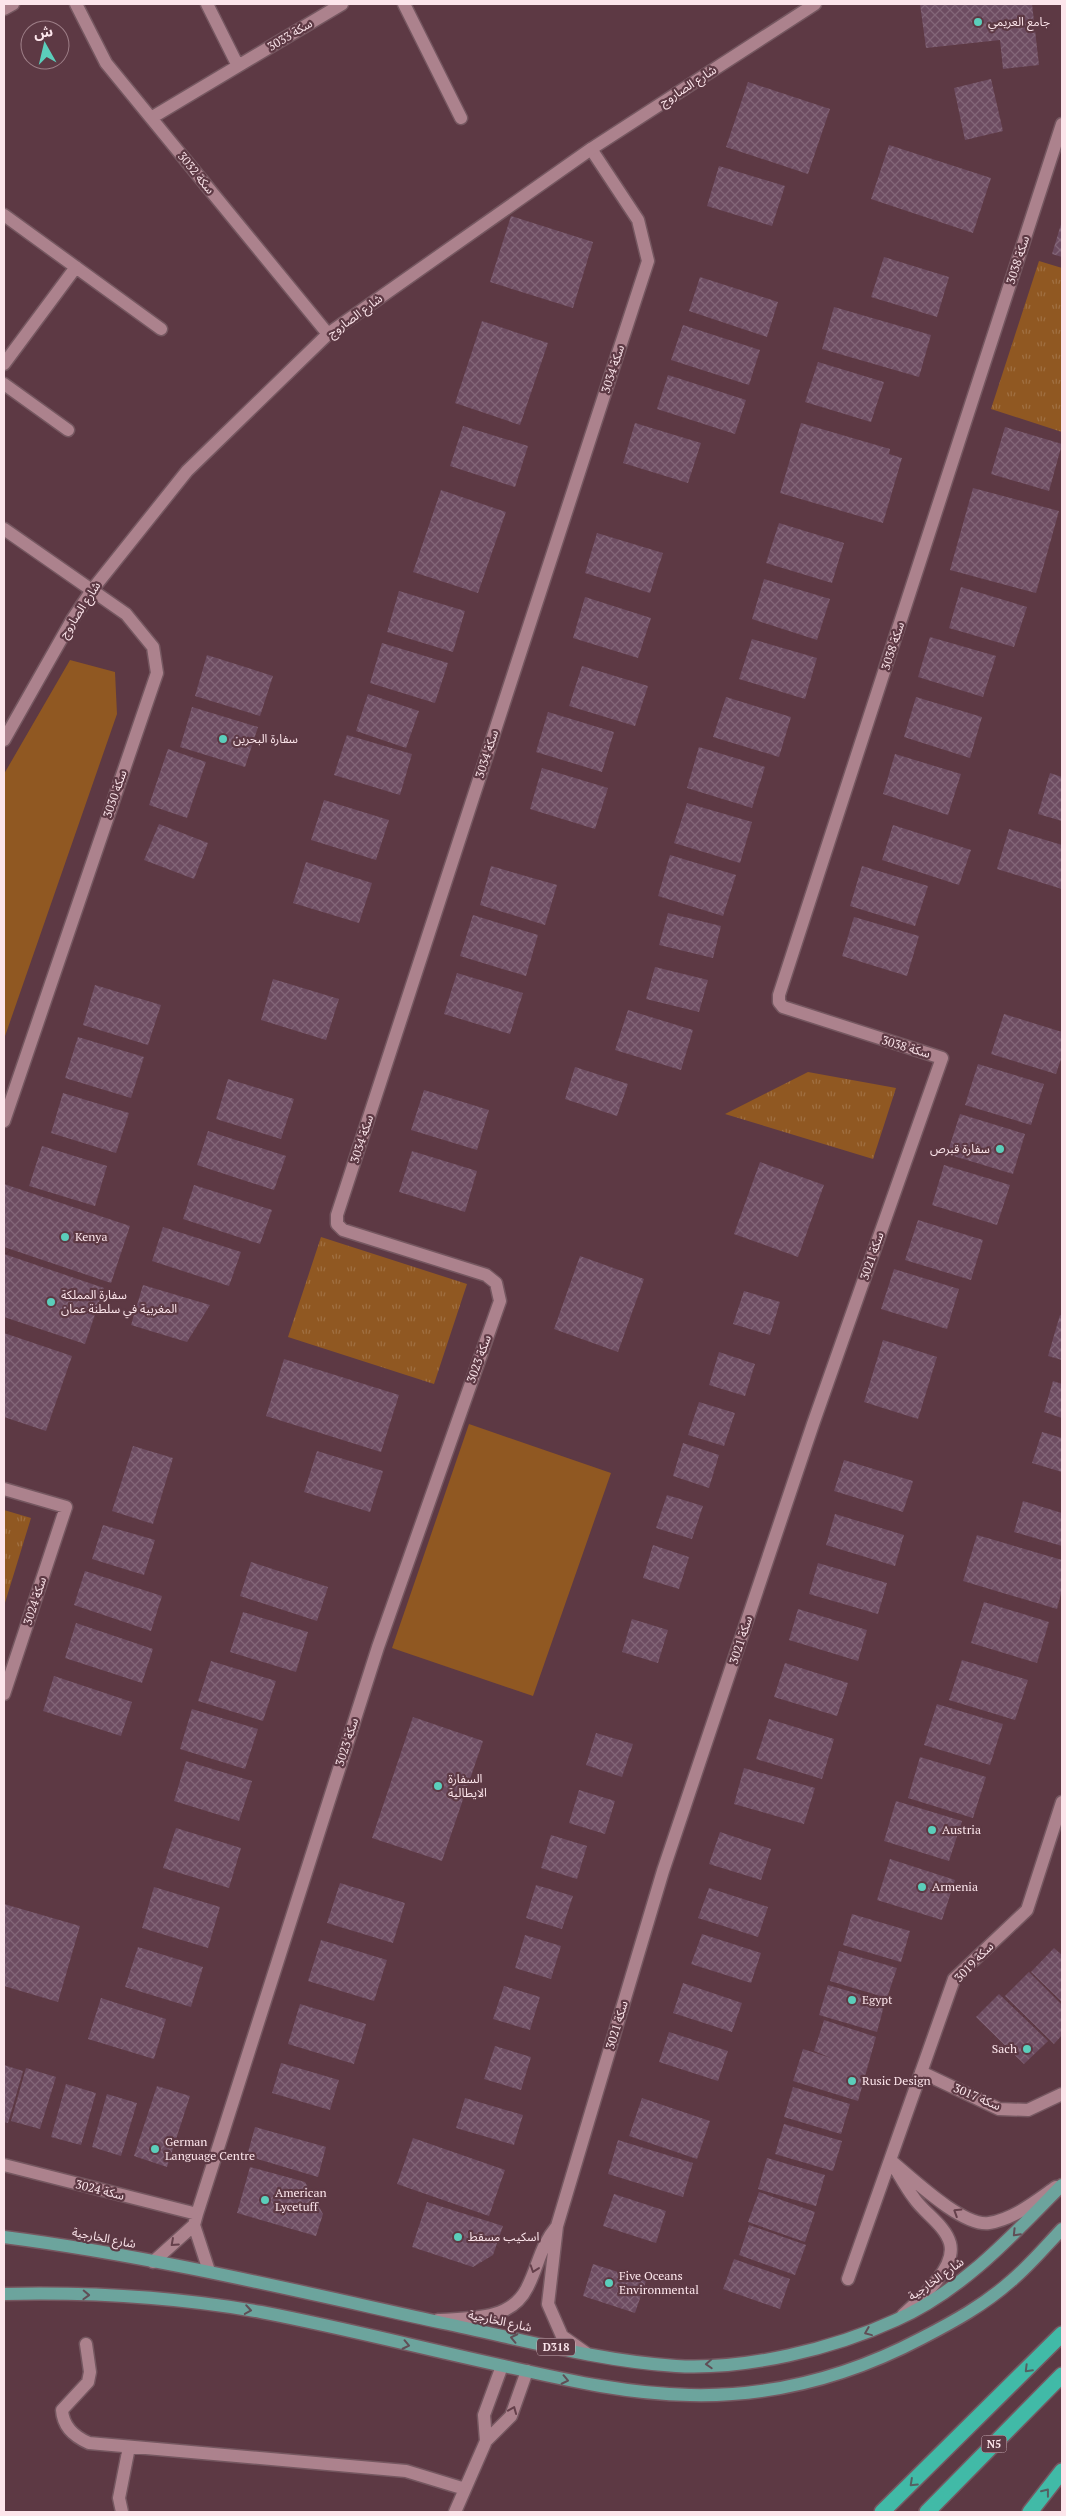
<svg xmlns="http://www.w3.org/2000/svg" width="1066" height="2516" font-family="'PT Serif','Noto Sans Arabic',serif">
<defs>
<pattern id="park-tufts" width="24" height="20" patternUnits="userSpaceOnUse" patternTransform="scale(1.25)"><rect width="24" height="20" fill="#905822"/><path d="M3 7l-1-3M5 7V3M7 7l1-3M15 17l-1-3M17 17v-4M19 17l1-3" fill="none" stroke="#a07042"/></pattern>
<pattern id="building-cross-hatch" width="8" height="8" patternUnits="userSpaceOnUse" patternTransform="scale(1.25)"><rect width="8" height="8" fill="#6d4c61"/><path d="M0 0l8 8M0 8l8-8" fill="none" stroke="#836678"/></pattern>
</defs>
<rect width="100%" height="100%" fill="#5d3944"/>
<path fill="#905822" d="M 70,660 L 115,672 L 117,714 L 4,1039 L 4,774 Z
M 469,1424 L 611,1473 L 533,1696 L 392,1648 Z"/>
<path fill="url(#park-tufts)" d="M 1039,261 L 1062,268 L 1062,432 L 991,409 Z
M 808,1072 L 896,1088 L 873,1159 L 725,1114 Z
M 321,1237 L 467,1284 L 434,1384 L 288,1337 Z
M 4,1510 L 31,1518 L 4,1606 Z"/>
<path fill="url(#building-cross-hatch)" d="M 920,4 L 1032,4 L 1039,65 L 1003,69 L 1000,40 L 926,48 Z
M 991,79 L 1003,131 L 965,140 L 954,88 Z
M 748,82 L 830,109 L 808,174 L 726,147 Z
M 889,145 L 991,178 L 973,233 L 871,199 Z
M 719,166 L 785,186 L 772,226 L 707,206 Z
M 511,216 L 593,242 L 573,308 L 490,282 Z
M 1062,221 L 1062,257 L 1052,254 Z
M 884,257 L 949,277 L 937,317 L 871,297 Z
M 700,277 L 778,302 L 767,337 L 689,311 Z
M 834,307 L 931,335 L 919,377 L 822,349 Z
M 482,321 L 548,343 L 520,425 L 455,403 Z
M 683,325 L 760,350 L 749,385 L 671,360 Z
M 818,362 L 884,382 L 871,422 L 805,402 Z
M 668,375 L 746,400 L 735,434 L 657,409 Z
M 635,423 L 701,443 L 688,483 L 623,463 Z
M 801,423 L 890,449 L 889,454 L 902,458 L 883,523 L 780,493 Z
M 463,426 L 528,446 L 515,487 L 450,466 Z
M 1005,427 L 1062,444 L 1049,491 L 991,474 Z
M 973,488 L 1059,511 L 1036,593 L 950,570 Z
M 441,490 L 506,512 L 478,593 L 413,572 Z
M 779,523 L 844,543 L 832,583 L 766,563 Z
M 597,533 L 663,553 L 650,593 L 585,573 Z
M 764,579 L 830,599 L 817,640 L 752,619 Z
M 961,587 L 1027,607 L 1014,647 L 949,628 Z
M 399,591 L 465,611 L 453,652 L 387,632 Z
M 585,597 L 651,618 L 638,658 L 573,638 Z
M 930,637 L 996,656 L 983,697 L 918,677 Z
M 752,639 L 817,658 L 805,699 L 739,679 Z
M 382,643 L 448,663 L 435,703 L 370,683 Z
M 207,655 L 273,676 L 260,716 L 195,696 Z
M 582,666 L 648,686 L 635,726 L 569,706 Z
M 368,694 L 419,711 L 406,748 L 356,731 Z
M 726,697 L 791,717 L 779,757 L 713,737 Z
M 916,697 L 982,717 L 970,758 L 904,737 Z
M 192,707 L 258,727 L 245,767 L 180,747 Z
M 548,712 L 614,732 L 602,772 L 536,752 Z
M 347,735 L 412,754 L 400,795 L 334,775 Z
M 699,747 L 765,767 L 752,808 L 687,788 Z
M 168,749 L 206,762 L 187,818 L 149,805 Z
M 895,754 L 961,774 L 948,815 L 883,794 Z
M 542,768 L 608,788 L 595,829 L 530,809 Z
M 1050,773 L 1062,777 L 1062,821 L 1038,814 Z
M 324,800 L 389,820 L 376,860 L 311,840 Z
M 687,803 L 752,822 L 740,863 L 674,843 Z
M 159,824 L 208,843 L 194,879 L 144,860 Z
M 893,825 L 971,850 L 959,885 L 882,860 Z
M 1009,829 L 1062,845 L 1062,889 L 997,869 Z
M 670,855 L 736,875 L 723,916 L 658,896 Z
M 306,862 L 372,883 L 359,923 L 293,903 Z
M 491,866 L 557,885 L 545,925 L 480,905 Z
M 862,866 L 928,886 L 915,926 L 850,906 Z
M 668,913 L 721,926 L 713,958 L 659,945 Z
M 473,915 L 538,935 L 526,976 L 460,956 Z
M 854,917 L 919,936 L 907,976 L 842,956 Z
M 655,967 L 708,980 L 699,1012 L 646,999 Z
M 457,973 L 523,993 L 510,1034 L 444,1014 Z
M 273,979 L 339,999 L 326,1040 L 261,1020 Z
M 95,985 L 161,1005 L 148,1045 L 83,1025 Z
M 628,1010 L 693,1030 L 681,1070 L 615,1050 Z
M 1004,1014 L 1062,1032 L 1062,1056 L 1056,1074 L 991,1054 Z
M 78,1037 L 144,1057 L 131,1098 L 65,1078 Z
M 978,1064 L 1044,1084 L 1031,1125 L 965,1105 Z
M 575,1067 L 628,1084 L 617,1116 L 565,1099 Z
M 228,1079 L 294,1099 L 281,1139 L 216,1119 Z
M 424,1090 L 489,1110 L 477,1150 L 411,1130 Z
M 63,1093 L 129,1113 L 116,1153 L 51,1133 Z
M 960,1114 L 1025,1134 L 1013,1174 L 947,1154 Z
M 208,1131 L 286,1156 L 274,1190 L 197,1165 Z
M 42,1146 L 107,1166 L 95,1206 L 29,1186 Z
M 412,1151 L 477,1171 L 465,1212 L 399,1192 Z
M 760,1162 L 824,1185 L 798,1257 L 734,1234 Z
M 944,1165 L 1010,1185 L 997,1225 L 932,1205 Z
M 4,1184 L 130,1226 L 111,1283 L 4,1247 Z
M 194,1185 L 272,1210 L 260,1244 L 183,1219 Z
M 918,1220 L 983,1240 L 971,1280 L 905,1260 Z
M 163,1227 L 241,1252 L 229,1286 L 152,1261 Z
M 4,1254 L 104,1288 L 85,1344 L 4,1317 Z
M 580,1256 L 644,1279 L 618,1352 L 554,1329 Z
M 894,1269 L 959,1289 L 947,1329 L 881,1309 Z
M 143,1285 L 210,1305 L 187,1342 L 131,1325 Z
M 744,1291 L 780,1302 L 770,1335 L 733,1324 Z
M 1060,1315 L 1062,1316 L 1062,1360 L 1048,1356 Z
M 4,1333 L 72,1356 L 46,1431 L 4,1417 Z
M 883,1340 L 937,1357 L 918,1419 L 864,1402 Z
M 719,1352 L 755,1364 L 745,1396 L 709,1385 Z
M 284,1359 L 399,1395 L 381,1452 L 266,1416 Z
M 1053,1381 L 1062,1384 L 1062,1418 L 1044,1412 Z
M 699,1402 L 735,1413 L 724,1446 L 688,1435 Z
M 1042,1432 L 1062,1438 L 1062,1472 L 1032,1463 Z
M 683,1443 L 719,1455 L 709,1488 L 673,1476 Z
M 133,1446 L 173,1458 L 153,1524 L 112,1511 Z
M 317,1451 L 383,1471 L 370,1512 L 304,1492 Z
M 844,1460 L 913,1481 L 903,1512 L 834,1491 Z
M 667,1495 L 703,1506 L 692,1539 L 656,1528 Z
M 1023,1501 L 1062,1513 L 1062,1546 L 1014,1532 Z
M 835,1514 L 904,1535 L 895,1566 L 826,1545 Z
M 103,1525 L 155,1540 L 144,1575 L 92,1559 Z
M 977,1535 L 1062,1560 L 1062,1590 L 1057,1609 L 963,1581 Z
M 653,1545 L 689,1557 L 679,1589 L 643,1578 Z
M 251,1562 L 328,1587 L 317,1621 L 240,1596 Z
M 818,1563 L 887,1583 L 878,1614 L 809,1594 Z
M 85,1571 L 162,1596 L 151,1631 L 74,1605 Z
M 984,1602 L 1049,1622 L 1037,1663 L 971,1643 Z
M 798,1609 L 867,1630 L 858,1661 L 789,1640 Z
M 243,1612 L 308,1632 L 296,1672 L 230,1652 Z
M 632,1619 L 668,1630 L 658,1663 L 622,1652 Z
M 76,1623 L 153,1649 L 142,1683 L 65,1658 Z
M 962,1660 L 1028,1680 L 1015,1720 L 949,1700 Z
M 211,1661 L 276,1681 L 263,1721 L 198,1701 Z
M 785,1663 L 848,1683 L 837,1716 L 774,1697 Z
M 54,1676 L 132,1702 L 121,1736 L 43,1711 Z
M 937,1704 L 1003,1724 L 990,1765 L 924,1745 Z
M 192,1709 L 258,1729 L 245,1769 L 180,1749 Z
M 413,1717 L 483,1741 L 442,1861 L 372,1838 Z
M 769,1719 L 834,1739 L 822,1779 L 756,1759 Z
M 596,1733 L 633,1744 L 622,1777 L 586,1765 Z
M 920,1757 L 986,1777 L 973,1818 L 908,1798 Z
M 186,1761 L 252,1781 L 239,1821 L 174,1801 Z
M 744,1768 L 815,1788 L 804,1824 L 734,1804 Z
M 579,1790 L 615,1801 L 605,1834 L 569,1823 Z
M 896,1801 L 962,1821 L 949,1861 L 884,1841 Z
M 176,1828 L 241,1848 L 229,1888 L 163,1868 Z
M 720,1832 L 771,1849 L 761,1880 L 709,1864 Z
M 551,1835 L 587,1846 L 577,1879 L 541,1868 Z
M 890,1859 L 955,1880 L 942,1920 L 877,1900 Z
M 340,1883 L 405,1903 L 393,1943 L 327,1923 Z
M 536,1885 L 573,1896 L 562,1929 L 526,1918 Z
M 154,1887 L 220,1907 L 208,1948 L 142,1928 Z
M 709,1888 L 768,1907 L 758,1937 L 698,1918 Z
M 4,1904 L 80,1926 L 58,2002 L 4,1986 Z
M 852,1914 L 910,1931 L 901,1962 L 843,1945 Z
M 702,1934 L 761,1953 L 751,1983 L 691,1964 Z
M 525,1935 L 561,1946 L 551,1979 L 515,1968 Z
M 321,1940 L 387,1960 L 374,2001 L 308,1981 Z
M 138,1947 L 203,1967 L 191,2007 L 125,1987 Z
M 1054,1948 L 1062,1955 L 1062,2002 L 1031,1972 Z
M 839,1951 L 897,1968 L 887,1998 L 830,1981 Z
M 1029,1972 L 1062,2005 L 1062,2035 L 1054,2044 L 1005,1996 Z
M 683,1983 L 742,2003 L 732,2032 L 673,2013 Z
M 828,1985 L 885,2002 L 877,2032 L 819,2015 Z
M 504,1986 L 540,1997 L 530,2030 L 493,2019 Z
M 999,1994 L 1048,2041 L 1024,2064 L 976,2017 Z
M 101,1998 L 166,2019 L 154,2059 L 88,2039 Z
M 300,2004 L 366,2024 L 354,2064 L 288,2044 Z
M 824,2020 L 876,2037 L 858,2101 L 793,2081 L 803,2049 L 831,2058 L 814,2051 Z
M 669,2032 L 728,2051 L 718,2081 L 659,2062 Z
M 495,2046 L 531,2057 L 521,2090 L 484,2079 Z
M 281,2063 L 339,2080 L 330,2110 L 272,2093 Z
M 4,2065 L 23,2071 L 8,2123 L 4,2122 Z
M 26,2068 L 56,2077 L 40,2129 L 11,2121 Z
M 66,2084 L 96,2093 L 81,2145 L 51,2137 Z
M 157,2086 L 190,2096 L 167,2167 L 134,2156 Z
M 793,2087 L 850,2104 L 841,2134 L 784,2117 Z
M 107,2094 L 137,2103 L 121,2156 L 92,2147 Z
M 465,2098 L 523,2115 L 514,2145 L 456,2128 Z
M 642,2098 L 710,2121 L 697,2159 L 629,2136 Z
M 784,2124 L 842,2141 L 833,2171 L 775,2154 Z
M 255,2127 L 326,2147 L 318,2177 L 247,2156 Z
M 413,2138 L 505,2170 L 489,2216 L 397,2184 Z
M 618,2140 L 693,2163 L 683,2197 L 608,2174 Z
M 767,2158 L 825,2175 L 816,2206 L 758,2189 Z
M 250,2167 L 305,2182 L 323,2214 L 316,2236 L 237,2213 Z
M 759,2192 L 815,2212 L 805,2242 L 748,2222 Z
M 614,2194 L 666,2211 L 656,2243 L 603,2226 Z
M 427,2202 L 503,2226 L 493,2255 L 473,2267 L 412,2247 Z
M 749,2225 L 806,2245 L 795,2275 L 739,2255 Z
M 734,2259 L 790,2279 L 780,2309 L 723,2289 Z
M 593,2264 L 646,2281 L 635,2313 L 583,2296 Z"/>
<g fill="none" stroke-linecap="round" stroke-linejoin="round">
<g stroke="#755760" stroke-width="15">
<path id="street" d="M 76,4 L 106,63 L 328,334
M 207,4 L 238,66
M 404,4 L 461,118
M 4,9 L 13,4
M 151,118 L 342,4
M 4,215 L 161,329
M 4,364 L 76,267
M 4,384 L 68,430
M 4,529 L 126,614 L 153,647 L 157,673 L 4,1121
M 4,1489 L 66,1507 L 4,1694
M 921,2072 L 999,2109 L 1028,2110 L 1062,2094
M 890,2160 C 911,2177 962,2227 989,2223 C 1014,2219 1036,2201 1056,2187
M 4,2165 L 197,2214
M 895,2168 C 901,2178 907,2189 914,2198 C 924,2213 945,2225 950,2243 C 957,2268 919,2300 903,2315
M 153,2262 L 194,2225
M 209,2271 L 194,2225 L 197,2214 L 378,1647 L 500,1301 L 496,1283 L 486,1275 L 343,1230 L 337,1224 L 337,1215 L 648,261 L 638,220 L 591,149
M 848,2279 L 954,1979 L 1027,1910 L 1062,1802
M 438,2320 C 469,2318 511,2321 527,2288 C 539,2265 539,2248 557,2226
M 86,2344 L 90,2372 L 88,2382 L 62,2410 C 63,2427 75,2437 89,2443 L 406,2471 L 465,2489
M 586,2353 L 562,2336 L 548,2304 L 557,2226 L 663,1871 L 813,1424 L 942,1058 L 783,1007 L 779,1002 L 779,995 L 1062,124
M 486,2441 L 484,2415 L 502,2366
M 122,2512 L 119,2498 L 129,2447
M 455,2512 L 486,2441 L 511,2416 L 527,2371"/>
</g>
<g stroke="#755760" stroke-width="15">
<path id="secondary" d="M 4,740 L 72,620 L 92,590 L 187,471 L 328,334 L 591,149 L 815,4"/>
</g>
<g stroke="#755760" stroke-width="15">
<path id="primary" d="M 4,2237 C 152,2256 297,2291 443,2323 C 520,2339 598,2361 676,2366 C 746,2370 833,2349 896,2320 C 962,2291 1013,2235 1062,2185
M 4,2294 C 90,2292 176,2297 261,2312 C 345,2328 429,2350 513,2368 C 571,2381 630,2394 690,2395 C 771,2397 850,2376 922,2338 C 953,2322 984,2305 1011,2281 C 1029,2266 1045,2247 1062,2229"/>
</g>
<g stroke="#755760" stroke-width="18">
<path id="highway" d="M 882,2512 L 1062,2334
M 927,2512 L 1062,2375
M 1030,2512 L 1062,2471"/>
</g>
<use href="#street" stroke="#ac828d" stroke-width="12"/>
<use href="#secondary" stroke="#ac828d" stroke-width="12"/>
<use href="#primary" stroke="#6ca49d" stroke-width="12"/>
<use href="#highway" stroke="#41baa7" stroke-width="15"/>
</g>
<defs><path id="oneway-chevron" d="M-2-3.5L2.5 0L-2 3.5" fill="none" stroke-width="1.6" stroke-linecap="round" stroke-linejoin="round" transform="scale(1.25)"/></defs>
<g stroke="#65404b">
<use href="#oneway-chevron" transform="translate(957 2212) rotate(-148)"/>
<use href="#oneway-chevron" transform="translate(174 2243) rotate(138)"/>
<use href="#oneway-chevron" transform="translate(534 2269) rotate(109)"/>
<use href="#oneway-chevron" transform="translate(513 2410) rotate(-68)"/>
</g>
<g stroke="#604e56">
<use href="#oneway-chevron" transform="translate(1016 2233) rotate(134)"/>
<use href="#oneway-chevron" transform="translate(86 2295) rotate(2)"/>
<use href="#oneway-chevron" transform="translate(248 2310) rotate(9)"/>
<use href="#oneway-chevron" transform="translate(868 2332) rotate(158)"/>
<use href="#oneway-chevron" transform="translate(514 2338) rotate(-168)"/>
<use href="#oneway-chevron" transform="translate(406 2345) rotate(12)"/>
<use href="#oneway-chevron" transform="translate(709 2364) rotate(177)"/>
<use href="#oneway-chevron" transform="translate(565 2380) rotate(12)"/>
</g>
<g stroke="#556062">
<use href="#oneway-chevron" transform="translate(1028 2369) rotate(135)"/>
<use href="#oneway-chevron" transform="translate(913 2483) rotate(137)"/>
<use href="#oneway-chevron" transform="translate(1046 2492) rotate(-52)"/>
</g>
<g fill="#5bcebb" stroke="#5d3944" stroke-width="2">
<circle cx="978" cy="22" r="5"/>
<circle cx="223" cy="739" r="5"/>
<circle cx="1000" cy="1149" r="5"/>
<circle cx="65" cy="1237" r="5"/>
<circle cx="51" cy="1302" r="5"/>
<circle cx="438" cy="1786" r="5"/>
<circle cx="932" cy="1830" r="5"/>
<circle cx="922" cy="1887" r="5"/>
<circle cx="852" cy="2000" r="5"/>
<circle cx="1027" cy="2049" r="5"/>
<circle cx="852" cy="2081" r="5"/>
<circle cx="155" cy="2149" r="5"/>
<circle cx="265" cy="2200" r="5"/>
<circle cx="458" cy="2237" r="5"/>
<circle cx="609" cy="2283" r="5"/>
</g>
<g text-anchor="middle" stroke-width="4.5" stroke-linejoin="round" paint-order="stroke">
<g fill="#5d3944" stroke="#ccb1b9" stroke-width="1">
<rect x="537" y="2338.5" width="38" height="17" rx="4"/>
<rect x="981.5" y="2435.5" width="25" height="17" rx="4"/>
</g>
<g font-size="11" font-weight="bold" fill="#fce5eb">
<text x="556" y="2351">D318</text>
<text x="994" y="2448">N5</text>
</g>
<g font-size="12" fill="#fce5eb" stroke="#5d3944" text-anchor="start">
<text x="988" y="26">جامع العريمي</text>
<text x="233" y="743">سفارة البحرين</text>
<text x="990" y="1153" text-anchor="end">سفارة قبرص</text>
<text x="75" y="1241">Kenya</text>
<text x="61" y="1299">سفارة المملكة<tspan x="61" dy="14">المغربية في سلطنة عمان</tspan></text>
<text x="448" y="1783">السفارة<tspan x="448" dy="14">الايطالية</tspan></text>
<text x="942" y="1834">Austria</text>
<text x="932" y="1891">Armenia</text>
<text x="862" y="2004">Egypt</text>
<text x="1017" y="2053" text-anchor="end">Sach</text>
<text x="862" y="2085">Rusic Design</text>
<text x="165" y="2146">German<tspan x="165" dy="14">Language Centre</tspan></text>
<text x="275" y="2197">American<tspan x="275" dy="14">Lycetuff</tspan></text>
<text x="468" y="2241">اسكيب مسقط</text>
<text x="619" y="2280">Five Oceans<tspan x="619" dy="14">Environmental</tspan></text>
</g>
<g font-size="12" fill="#fce5eb" stroke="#5d3944">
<text transform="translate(290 35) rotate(-31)" y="4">سكة 3033</text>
<text transform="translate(688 86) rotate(-33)" y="4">شارع الصاروج</text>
<text transform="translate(196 173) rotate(51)" y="4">سكة 3032</text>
<text transform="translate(1018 260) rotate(-72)" y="4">سكة 3038</text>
<text transform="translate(355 316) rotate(-36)" y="4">شارع الصاروج</text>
<text transform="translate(613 369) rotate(-72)" y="4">سكة 3034</text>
<text transform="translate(80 610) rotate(-57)" y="4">شارع الصاروج</text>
<text transform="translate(893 646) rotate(-72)" y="4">سكة 3038</text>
<text transform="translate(487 754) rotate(-72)" y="4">سكة 3034</text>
<text transform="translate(115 794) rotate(-71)" y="4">سكة 3030</text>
<text transform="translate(906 1047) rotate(17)" y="4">سكة 3038</text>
<text transform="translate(362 1139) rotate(-72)" y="4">سكة 3034</text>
<text transform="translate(872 1256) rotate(-71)" y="4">سكة 3021</text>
<text transform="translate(479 1359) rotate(-70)" y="4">سكة 3023</text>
<text transform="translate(35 1601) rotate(-72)" y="4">سكة 3024</text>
<text transform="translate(741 1640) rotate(-72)" y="4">سكة 3021</text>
<text transform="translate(347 1742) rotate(-72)" y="4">سكة 3023</text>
<text transform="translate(974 1962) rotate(-46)" y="4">سكة 3019</text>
<text transform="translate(617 2025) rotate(-73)" y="4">سكة 3021</text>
<text transform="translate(977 2097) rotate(23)" y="4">سكة 3017</text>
<text transform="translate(100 2190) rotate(14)" y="4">سكة 3024</text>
<text transform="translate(104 2238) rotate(11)" y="4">شارع الخارجية</text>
<text transform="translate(936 2279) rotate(-35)" y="4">شارع الخارجية</text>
<text transform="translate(500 2321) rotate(12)" y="4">شارع الخارجية</text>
</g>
</g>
<rect width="1066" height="2516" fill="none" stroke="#fce5eb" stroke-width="10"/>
<g transform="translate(45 45) rotate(352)"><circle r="24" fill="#5d3944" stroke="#9d7e87"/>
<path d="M0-4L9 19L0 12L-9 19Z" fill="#5bcebb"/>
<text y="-8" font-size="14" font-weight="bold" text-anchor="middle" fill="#fce5eb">ش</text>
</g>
</svg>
